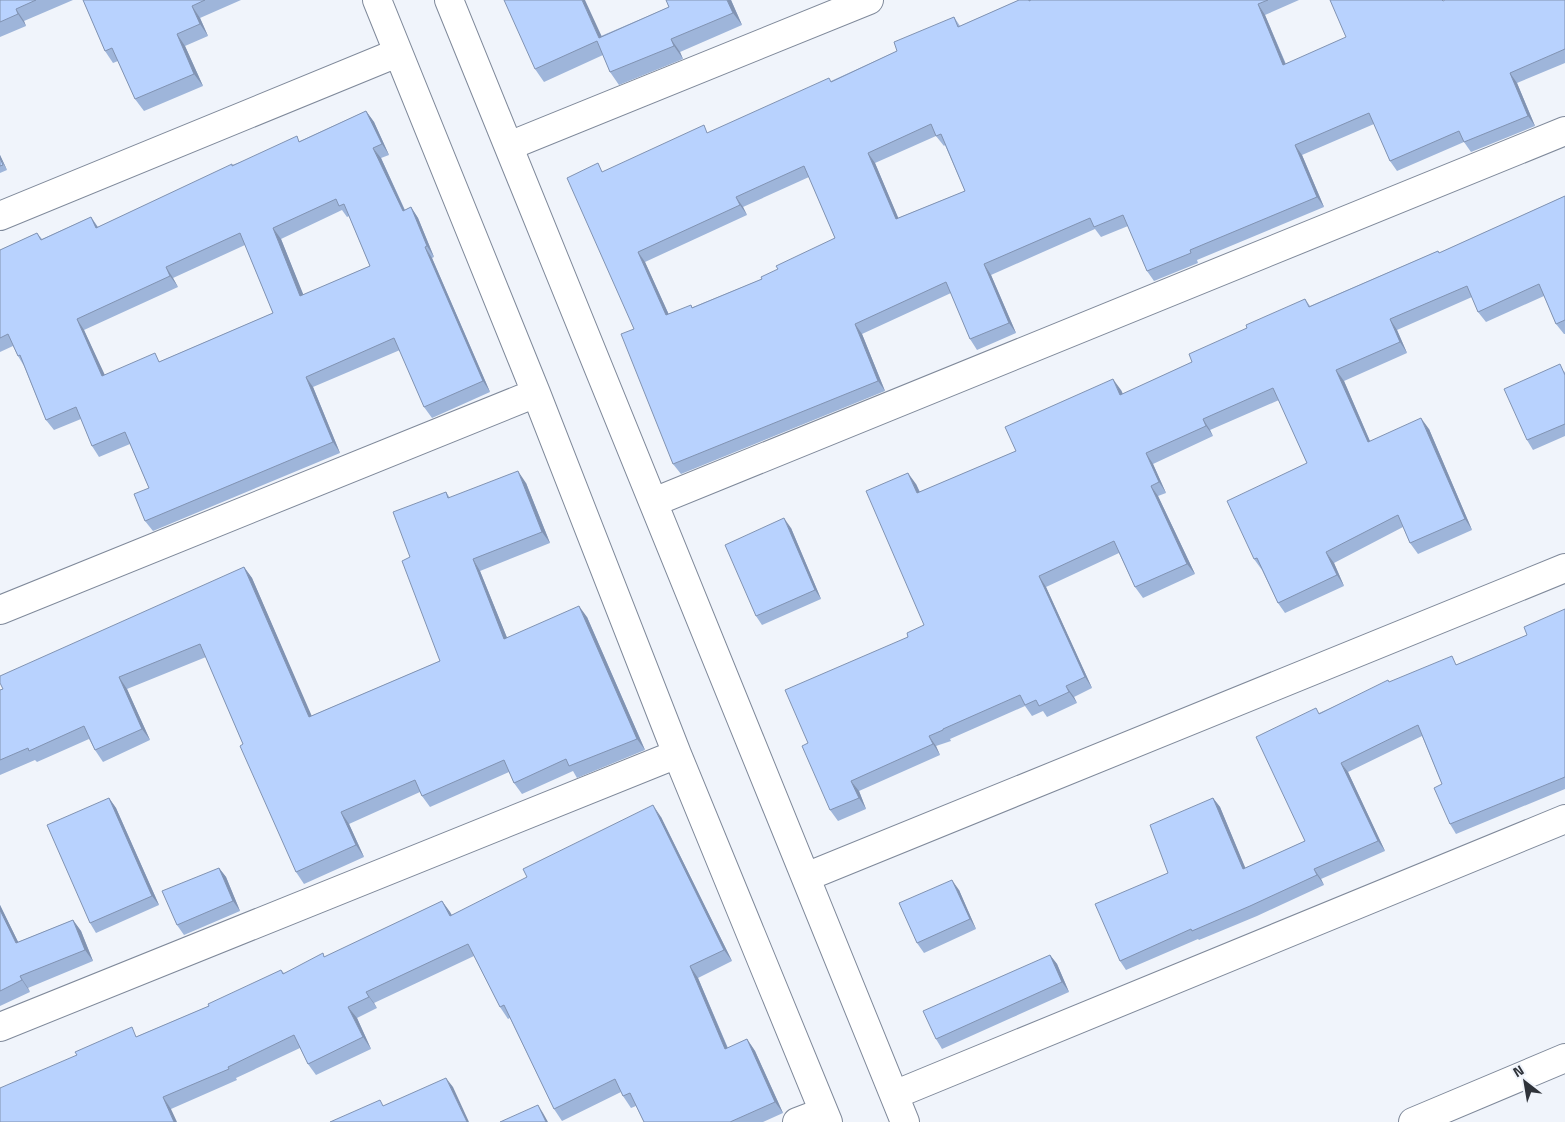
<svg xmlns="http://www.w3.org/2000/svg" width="1565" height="1122" font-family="'Titillium Web',sans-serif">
<rect width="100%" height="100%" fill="#f0f4fb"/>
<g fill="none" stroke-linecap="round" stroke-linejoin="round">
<g stroke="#7f899a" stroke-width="30">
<path id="minor" d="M 377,0 L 536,393 L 677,754 L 828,1122
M 449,0 L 905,1122
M 509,146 L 869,0
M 0,216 L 397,53
M 654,502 L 1565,131
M 0,610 L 536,393
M 806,877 L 1565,568
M 0,1027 L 677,754
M 894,1095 L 1565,819
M 797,1122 L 823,1112
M 1413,1122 L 1565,1058"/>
</g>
<use href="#minor" stroke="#fff" stroke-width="28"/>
</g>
<path fill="#9eb5da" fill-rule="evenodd" d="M 0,0 L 73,0 L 24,21 L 26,26 L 0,37 Z
M 83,0 L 241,0 L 200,18 L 208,36 L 185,46 L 203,86 L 144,111 L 135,99 L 118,61 L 113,63 L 105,51 Z
M 666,0 L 731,0 L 742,25 L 680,52 L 683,59 L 619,85 L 610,72 L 603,55 L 544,82 L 535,69 L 601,36 L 669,7 Z
M 1019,0 L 1299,0 L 1265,15 L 1286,64 L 1565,0 L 1565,63 L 1517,83 L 1535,126 L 1471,152 L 1464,142 L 1397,171 L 1390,161 L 1374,124 L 1302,155 L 1324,207 L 1197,260 L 1198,263 L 1154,281 L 1147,271 L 1128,226 L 1101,237 L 1095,229 L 991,275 L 1016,333 L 977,350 L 970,339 L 951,293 L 862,334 L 885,391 L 681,474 L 673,464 L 634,329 L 604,171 L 709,133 L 831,81 L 897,51 L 954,17 L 960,26 ZM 936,136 L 944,146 L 945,145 L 965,191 L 898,218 L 875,163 ZM 809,177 L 835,238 L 762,279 L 693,307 L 669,315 L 645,262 L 747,215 L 743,207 Z
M 366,111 L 374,122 L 389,155 L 381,158 L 405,210 L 411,207 L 418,218 L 434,257 L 432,258 L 490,392 L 432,418 L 424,407 L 400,350 L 313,387 L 340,453 L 153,531 L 145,521 L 149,488 L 130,444 L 99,457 L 92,446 L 81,419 L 54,430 L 46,420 L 24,366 L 18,356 L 13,346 L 0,352 L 0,250 L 37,233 L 42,239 L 91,217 L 98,227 L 232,165 L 300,141 ZM 342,210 L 347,217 L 349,216 L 370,266 L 303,295 L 281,239 ZM 245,245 L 273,313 L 161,361 L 104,375 L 84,330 L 178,287 L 173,278 Z
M 0,155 L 7,170 L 0,173 Z
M 1565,196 L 1565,334 L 1564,334 L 1556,324 L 1544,296 L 1486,322 L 1478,312 L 1472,297 L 1397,330 L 1407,353 L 1344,381 L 1370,441 L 1429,429 L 1472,530 L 1418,554 L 1410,543 L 1403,527 L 1334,563 L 1344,586 L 1285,613 L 1278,603 L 1262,570 L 1254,559 L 1307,463 L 1279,400 L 1210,430 L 1213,436 L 1153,464 L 1166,493 L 1158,496 L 1195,574 L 1143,598 L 1135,587 L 1119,553 L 1046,587 L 1092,688 L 1074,697 L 1077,703 L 1047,717 L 1043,711 L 1032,716 L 1025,706 L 950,739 L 951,741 L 936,746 L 940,755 L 859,791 L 866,809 L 838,821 L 830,810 L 808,743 L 908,637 L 924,625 L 916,484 L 920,492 L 1016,451 L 1121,390 L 1123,394 L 1192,362 L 1247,328 L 1305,299 L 1310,306 L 1438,251 L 1439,253 Z
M 1565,371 L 1565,436 L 1533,450 L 1527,440 Z
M 526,483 L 550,543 L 480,571 L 507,638 L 587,617 L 645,750 L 577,778 L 573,771 L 522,794 L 514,783 L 509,772 L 430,807 L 422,796 L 420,792 L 349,824 L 364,857 L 304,884 L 296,872 L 243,744 L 206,657 L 127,689 L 150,740 L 103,762 L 95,750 L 89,739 L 37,762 L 35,760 L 0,775 L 0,690 L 244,567 L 252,578 L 311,716 L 440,661 L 410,557 L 446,492 L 450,498 Z
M 791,528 L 821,599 L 762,625 L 756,616 Z
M 1565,609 L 1565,789 L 1456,834 L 1450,824 L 1442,784 L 1422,736 L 1348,772 L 1385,851 L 1321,879 L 1324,885 L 1257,916 L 1199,940 L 1198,939 L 1126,970 L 1120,961 L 1168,873 L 1213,798 L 1220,807 L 1245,868 L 1305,841 L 1319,713 L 1390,682 L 1458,664 L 1527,635 Z
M 109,798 L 116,808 L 159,905 L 96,933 L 90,923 Z
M 661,817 L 732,961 L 698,978 L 728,1048 L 747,1039 L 755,1051 L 783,1113 L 763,1122 L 644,1122 L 636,1106 L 631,1108 L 623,1096 L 621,1092 L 562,1121 L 554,1109 L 510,1018 L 508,1019 L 500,1007 L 474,956 L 374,1003 L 377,1008 L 357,1018 L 371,1049 L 316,1075 L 308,1064 L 300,1048 L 236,1078 L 237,1080 L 171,1109 L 0,1122 L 138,1036 L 209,1006 L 281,970 L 284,973 L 325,957 L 442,901 L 452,915 Z
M 219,868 L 226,877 L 240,911 L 184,935 L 177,925 Z
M 959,890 L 976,929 L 924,953 L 917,943 Z
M 0,905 L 18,942 L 73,920 L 81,931 L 93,961 L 28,988 L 30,992 L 0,1006 Z
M 1050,955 L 1057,964 L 1069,992 L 942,1049 L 936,1039 Z"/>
<path fill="#8193b2" d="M 582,0 L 585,0 L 608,50 L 599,38 Z
M 727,0 L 731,0 L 742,25 L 733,13 Z
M 1258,4 L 1265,15 L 1290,75 L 1283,65 Z
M 192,6 L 200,18 L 208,36 L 200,24 Z
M 16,9 L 24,21 L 26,26 L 18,14 Z
M 177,34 L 185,46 L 203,86 L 194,74 Z
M 671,39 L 680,52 L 683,59 L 674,46 Z
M 1510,73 L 1517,83 L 1535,126 L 1528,116 Z
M 366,111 L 374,122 L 389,155 L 382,144 Z
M 1295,145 L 1302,155 L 1324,207 L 1317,197 Z
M 373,148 L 381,158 L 410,222 L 403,211 Z
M 868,153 L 875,163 L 903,229 L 896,219 Z
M 0,155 L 7,170 L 0,158 Z
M 736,197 L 743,207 L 747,215 L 740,205 Z
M 411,207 L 418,218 L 434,257 L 427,246 Z
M 91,217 L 98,228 L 96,228 Z
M 273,228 L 281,239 L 308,306 L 300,296 Z
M 425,247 L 432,258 L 490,392 L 483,381 Z
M 638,252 L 645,262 L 674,326 L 666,315 Z
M 984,264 L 991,275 L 1016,333 L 1009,323 Z
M 166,267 L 173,278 L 178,287 L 170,276 Z
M 77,319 L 84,330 L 110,386 L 102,376 Z
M 1390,319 L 1397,330 L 1407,353 L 1400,342 Z
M 855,324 L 862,334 L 885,391 L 878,381 Z
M 1336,370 L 1344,381 L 1375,453 L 1368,442 Z
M 306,377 L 313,387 L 340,453 L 333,442 Z
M 1113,379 L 1121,390 L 1128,406 L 1120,395 Z
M 1421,418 L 1429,429 L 1472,530 L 1465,519 Z
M 1203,419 L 1210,430 L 1213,436 L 1206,426 Z
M 1146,453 L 1153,464 L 1166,493 L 1159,482 Z
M 518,471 L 526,483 L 550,543 L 542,532 Z
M 908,473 L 916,484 L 925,504 L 917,493 Z
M 1151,486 L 1158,496 L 1195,574 L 1187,564 Z
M 784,518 L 791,528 L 821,599 L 815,590 Z
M 1326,552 L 1334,563 L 1344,586 L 1337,575 Z
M 473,559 L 480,571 L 512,650 L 504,639 Z
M 244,567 L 252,578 L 317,728 L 309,717 Z
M 1039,576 L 1046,587 L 1092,688 L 1085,677 Z
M 579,606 L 587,617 L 645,750 L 637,739 Z
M 119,677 L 127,689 L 150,740 L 142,729 Z
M 1066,686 L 1074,697 L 1077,703 L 1069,692 Z
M 929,736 L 936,746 L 940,755 L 933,744 Z
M 1341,763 L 1348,772 L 1385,851 L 1378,841 Z
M 851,781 L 859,791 L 866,809 L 859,798 Z
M 109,798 L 116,808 L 159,905 L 152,896 Z
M 1213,798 L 1220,807 L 1250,879 L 1243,869 Z
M 653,805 L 661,817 L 732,961 L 724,950 Z
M 341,812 L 349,824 L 364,857 L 356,845 Z
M 219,868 L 226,877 L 240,911 L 233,901 Z
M 1314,869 L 1321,879 L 1324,885 L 1317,875 Z
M 952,880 L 959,890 L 976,929 L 970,919 Z
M 442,901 L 450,912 L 458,928 L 450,916 Z
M 0,905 L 24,954 L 16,943 L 0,910 Z
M 73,920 L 81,931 L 93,961 L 85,950 Z
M 1050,955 L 1057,964 L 1069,992 L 1062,982 Z
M 690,966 L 698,978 L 733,1061 L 725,1049 Z
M 20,976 L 28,988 L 30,992 L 22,980 Z
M 366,992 L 374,1003 L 377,1008 L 369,997 Z
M 348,1007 L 357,1018 L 371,1049 L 363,1037 Z
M 747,1039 L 755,1051 L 783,1113 L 775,1102 Z
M 446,1078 L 453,1087 L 469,1122 L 467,1122 Z
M 163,1097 L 171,1109 L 177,1122 L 174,1122 Z
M 538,1105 L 543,1113 L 548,1122 L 546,1122 Z"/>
<path fill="#b8d2fe" stroke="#8193b2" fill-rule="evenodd" d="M 0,0 L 36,0 L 16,9 L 18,14 L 0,22 Z
M 83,0 L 205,0 L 192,6 L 200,24 L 177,34 L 194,74 L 135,99 L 112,48 L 105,51 Z
M 504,0 L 582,0 L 599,38 L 669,7 L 666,0 L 727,0 L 733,13 L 671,39 L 674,46 L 610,72 L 597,41 L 535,69 Z
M 1019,0 L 1029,0 L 1029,1 L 1031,0 L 1268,0 L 1258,4 L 1283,65 L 1346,37 L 1330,0 L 1442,0 L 1443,1 L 1445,0 L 1565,0 L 1565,49 L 1510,73 L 1528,116 L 1464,142 L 1459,131 L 1390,161 L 1369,113 L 1295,145 L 1317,197 L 1190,250 L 1191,253 L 1147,271 L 1123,215 L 1094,227 L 1090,218 L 984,264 L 1009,323 L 970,339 L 946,282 L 855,324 L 878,381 L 673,464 L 621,334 L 634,329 L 567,178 L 598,163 L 602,172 L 704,125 L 707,133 L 829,78 L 831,82 L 897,51 L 894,42 L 954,17 L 958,27 ZM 931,124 L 936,136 L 941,134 L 965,191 L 896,219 L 868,153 ZM 804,166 L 835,238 L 776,266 L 778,269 L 761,277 L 762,279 L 692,308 L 691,305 L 666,315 L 638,252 L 740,205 L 736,197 Z
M 366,111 L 382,144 L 373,148 L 403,211 L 411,207 L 427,246 L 425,247 L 483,381 L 424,407 L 394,338 L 306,377 L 333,442 L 145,521 L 134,494 L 149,488 L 125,432 L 92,446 L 76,407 L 46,420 L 20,355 L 18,356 L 8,334 L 0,338 L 0,250 L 37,233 L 41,240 L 91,217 L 96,228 L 232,164 L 232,166 L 297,136 L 299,142 ZM 336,199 L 339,206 L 344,204 L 370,266 L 300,296 L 273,228 ZM 240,233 L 273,313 L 159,362 L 155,353 L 102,376 L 77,319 L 170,276 L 166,267 Z
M 0,158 L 3,165 L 0,166 Z
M 1565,196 L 1565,320 L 1556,324 L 1539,284 L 1478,312 L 1467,286 L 1390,319 L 1400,342 L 1336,370 L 1368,442 L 1421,418 L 1465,519 L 1410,543 L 1398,515 L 1326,552 L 1337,575 L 1278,603 L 1257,558 L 1254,559 L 1227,501 L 1307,463 L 1273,388 L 1203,419 L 1206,426 L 1146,453 L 1159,482 L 1151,486 L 1187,564 L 1135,587 L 1114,541 L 1039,576 L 1085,677 L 1066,686 L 1069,692 L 1039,706 L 1036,700 L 1025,705 L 1020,695 L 943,729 L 943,730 L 929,736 L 933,744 L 851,781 L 859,798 L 830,810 L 802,746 L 808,743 L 785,690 L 908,637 L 907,633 L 924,625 L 866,491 L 908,473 L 917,493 L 1016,451 L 1005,427 L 1113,379 L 1120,395 L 1192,362 L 1189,354 L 1247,328 L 1246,325 L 1305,299 L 1309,307 L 1438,251 L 1439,253 Z
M 1560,364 L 1565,375 L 1565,424 L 1527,440 L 1504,389 Z
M 518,471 L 542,532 L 473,559 L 504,639 L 579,606 L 637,739 L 569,766 L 566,759 L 514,783 L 504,760 L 422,796 L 415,780 L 341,812 L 356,845 L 296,872 L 240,746 L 243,744 L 200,644 L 119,677 L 142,729 L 95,750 L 84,726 L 29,751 L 28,748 L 0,760 L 0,690 L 3,689 L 0,683 L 0,676 L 244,567 L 309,717 L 440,661 L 402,561 L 410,557 L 393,512 L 446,492 L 448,498 Z
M 784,518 L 815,590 L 756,616 L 725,545 Z
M 1565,609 L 1565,777 L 1450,824 L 1434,788 L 1442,784 L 1418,725 L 1341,763 L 1378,841 L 1314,869 L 1317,875 L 1250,906 L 1192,931 L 1191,929 L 1120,961 L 1095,904 L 1168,873 L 1150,825 L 1213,798 L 1243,869 L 1305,841 L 1256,737 L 1316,708 L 1319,714 L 1388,680 L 1389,682 L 1452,656 L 1456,665 L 1527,635 L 1524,627 Z
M 109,798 L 152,896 L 90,923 L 47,825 Z
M 653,805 L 724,950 L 690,966 L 725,1049 L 747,1039 L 775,1102 L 730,1122 L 644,1122 L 630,1093 L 623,1096 L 615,1079 L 554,1109 L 504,1005 L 500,1007 L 468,944 L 366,992 L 369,997 L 348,1007 L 363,1037 L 308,1064 L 294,1035 L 228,1067 L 229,1069 L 163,1097 L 174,1122 L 0,1122 L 0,1088 L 77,1055 L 75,1052 L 132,1027 L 136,1037 L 209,1006 L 208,1004 L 281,970 L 283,974 L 323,953 L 324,957 L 442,901 L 450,916 L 527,877 L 523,869 Z
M 219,868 L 233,901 L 177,925 L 162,891 Z
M 952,880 L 970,919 L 917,943 L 899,903 Z
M 0,910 L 16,943 L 73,920 L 85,950 L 20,976 L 22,980 L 0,991 Z
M 1050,955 L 1062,982 L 936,1039 L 923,1011 Z
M 446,1078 L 467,1122 L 330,1122 L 380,1100 L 383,1106 Z
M 538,1105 L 546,1122 L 500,1122 Z"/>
<g transform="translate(1525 1082) rotate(329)" stroke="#f0f4fb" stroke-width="4" paint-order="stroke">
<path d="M0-4L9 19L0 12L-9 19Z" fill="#2f333a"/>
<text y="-8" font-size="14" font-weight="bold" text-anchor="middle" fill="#2f333a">N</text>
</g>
</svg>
